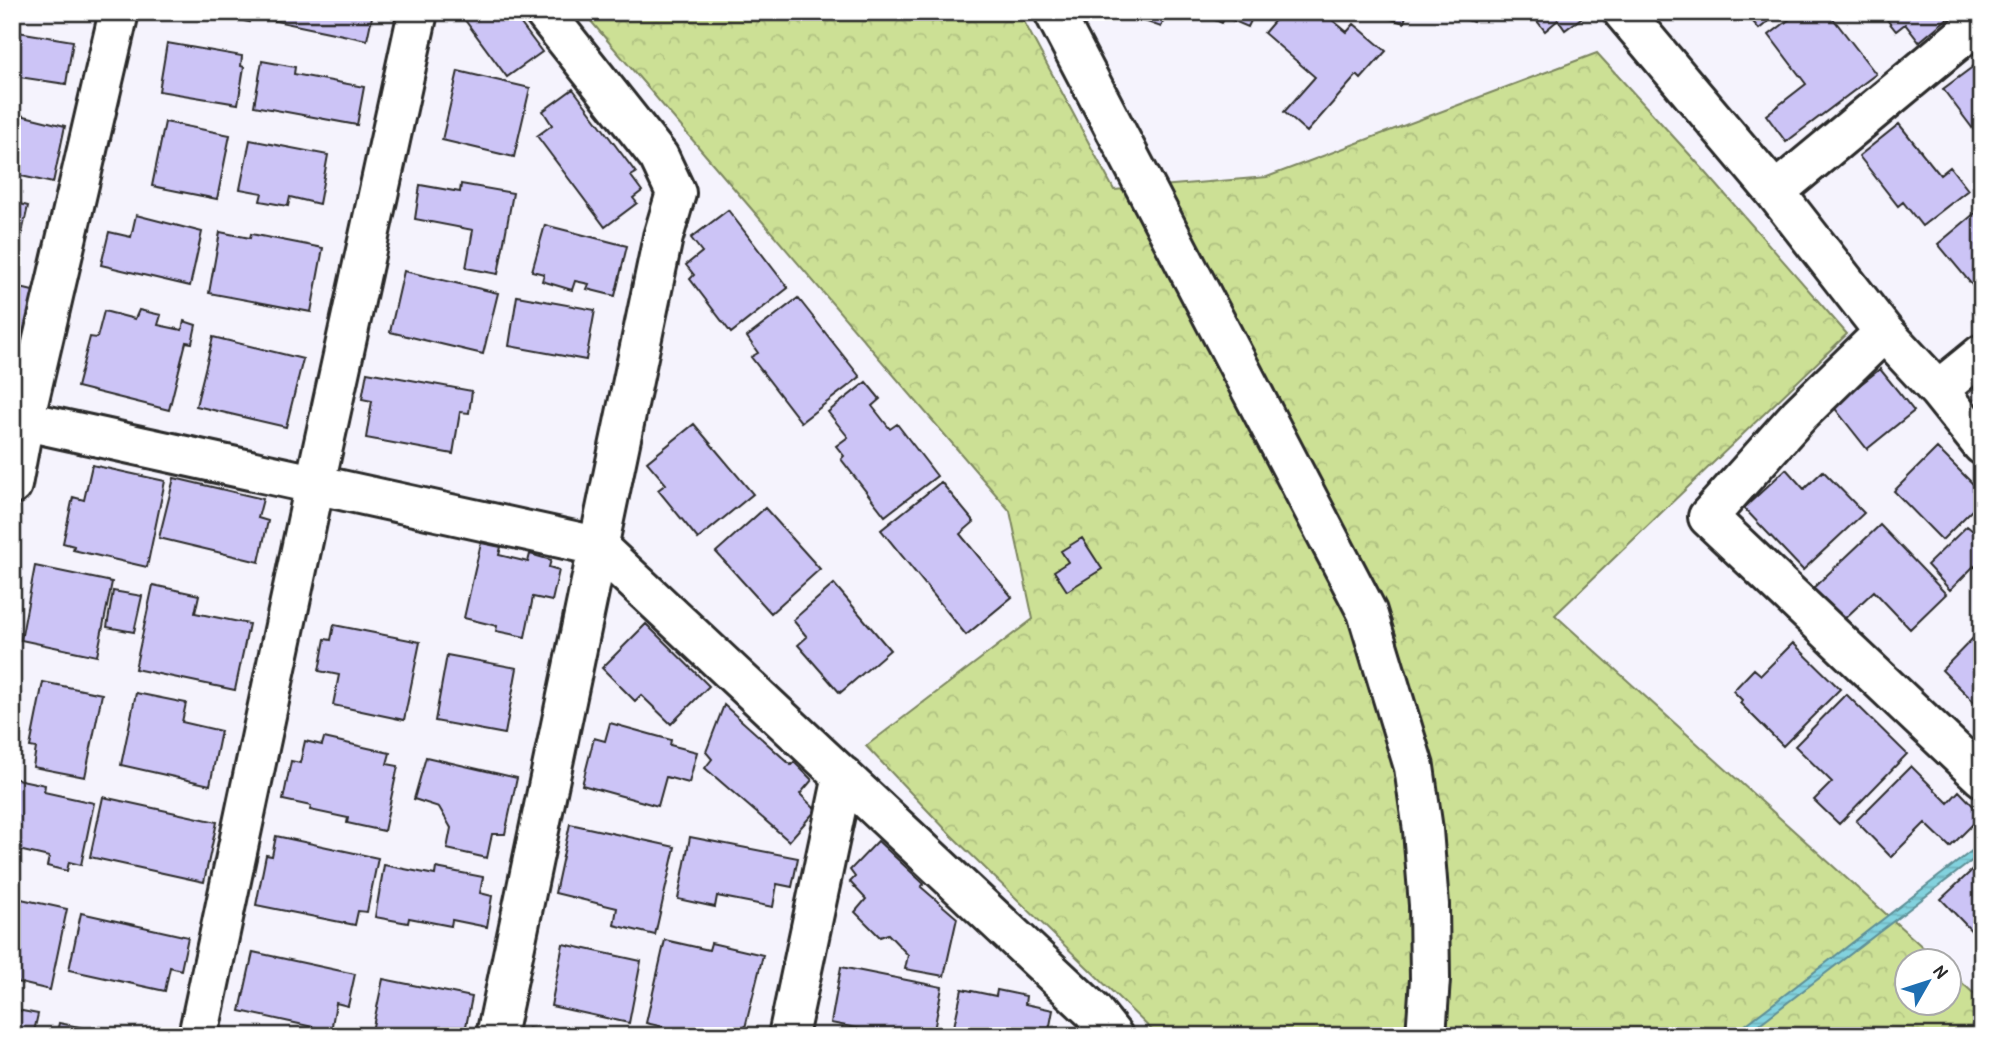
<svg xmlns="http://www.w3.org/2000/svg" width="1994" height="1048" font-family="'Patrick Hand',sans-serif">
<defs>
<pattern id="forest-crowns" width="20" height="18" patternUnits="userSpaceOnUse" patternTransform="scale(1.75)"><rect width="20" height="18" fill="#cce095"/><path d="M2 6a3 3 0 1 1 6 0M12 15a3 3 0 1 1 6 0" fill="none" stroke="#afc081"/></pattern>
<pattern id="water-rules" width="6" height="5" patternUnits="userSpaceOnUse" patternTransform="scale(1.75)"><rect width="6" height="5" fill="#82d2de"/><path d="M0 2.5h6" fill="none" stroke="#70b4bf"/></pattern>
</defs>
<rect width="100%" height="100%" fill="#f5f3fd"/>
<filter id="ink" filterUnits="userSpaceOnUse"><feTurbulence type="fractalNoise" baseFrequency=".0143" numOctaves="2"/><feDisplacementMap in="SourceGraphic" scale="14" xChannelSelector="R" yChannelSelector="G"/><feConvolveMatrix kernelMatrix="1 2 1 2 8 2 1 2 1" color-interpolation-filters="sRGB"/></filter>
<g filter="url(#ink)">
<path fill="url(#forest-crowns)" stroke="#7c8660" stroke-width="2" d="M 583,12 L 1019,12 L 1114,190 L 1267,177 L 1597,53 L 1702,168 L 1847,334 L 1555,615 L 1937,960 L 1906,960 L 1906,1002 L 1948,1002 L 1949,971 L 1982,1001 L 1982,1036 L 1158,1036 L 951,835 L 866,746 L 1033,619 L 1010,511 Z"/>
<path fill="url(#water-rules)" stroke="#5f8f96" stroke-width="2" d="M 1982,843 L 1982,853 L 1744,1036 L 1731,1036 Z"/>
<path fill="#ccc4f6" stroke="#2b2b2b" stroke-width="2" d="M 54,12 L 73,12 L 72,17 Z
M 198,12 L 250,12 L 249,22 Z
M 272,12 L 373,12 L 367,40 L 271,20 Z
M 459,12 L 512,12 L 542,52 L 507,77 Z
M 1148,12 L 1167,12 L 1161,27 L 1144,21 Z
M 1197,12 L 1255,12 L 1248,27 L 1225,17 L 1222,23 Z
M 1282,12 L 1335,12 L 1330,18 L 1347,32 L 1354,24 L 1386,51 L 1361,79 L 1357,75 L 1307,132 L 1284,112 L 1315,77 L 1264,33 Z
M 1368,12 L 1407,12 L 1404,23 Z
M 1445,12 L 1476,12 L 1473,22 Z
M 1530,12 L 1588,12 L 1588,13 L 1565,30 L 1558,20 L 1545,31 Z
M 1745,12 L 1780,12 L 1759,29 Z
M 1799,12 L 1828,12 L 1876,74 L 1786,142 L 1766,115 L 1806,84 L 1769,35 Z
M 1881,12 L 1955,12 L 1919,42 L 1905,24 L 1896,31 Z
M 12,31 L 73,41 L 66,84 L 12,76 Z
M 167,43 L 242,56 L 241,66 L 244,67 L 238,104 L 159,91 Z
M 1982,60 L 1982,141 L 1943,89 Z
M 262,61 L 295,67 L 294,74 L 364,87 L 357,125 L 254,106 Z
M 458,71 L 530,88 L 514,157 L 442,140 Z
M 573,89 L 636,173 L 631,176 L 642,191 L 633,198 L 637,203 L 605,227 L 537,136 L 552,125 L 543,111 Z
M 12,113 L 65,126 L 53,183 L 12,174 Z
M 165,122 L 230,135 L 217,199 L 152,186 Z
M 1899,124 L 1940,175 L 1950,167 L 1968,190 L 1922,226 L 1903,202 L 1898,206 L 1859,156 Z
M 250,140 L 328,155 L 319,204 L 290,197 L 288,206 L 260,201 L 262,193 L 240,189 Z
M 461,184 L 513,193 L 498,274 L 466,268 L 473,230 L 415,219 L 420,185 L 460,192 Z
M 12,202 L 28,206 L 19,247 L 12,246 Z
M 1981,208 L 1982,209 L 1982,297 L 1938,244 Z
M 728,210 L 788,288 L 731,333 L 690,279 L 694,275 L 686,265 L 702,252 L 691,238 Z
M 136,215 L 202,232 L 190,286 L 101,265 L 109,232 L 131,237 Z
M 545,225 L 627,246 L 615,296 L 587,289 L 589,284 L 575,281 L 572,290 L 542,281 L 544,274 L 532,271 Z
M 220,232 L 250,238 L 251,234 L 323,248 L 311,312 L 209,293 Z
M 404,271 L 498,293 L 483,354 L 390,332 Z
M 12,286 L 37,292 L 20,371 L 12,369 Z
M 517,296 L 595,310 L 586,360 L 509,346 Z
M 798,298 L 860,377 L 801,422 L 751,357 L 758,353 L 747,337 Z
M 139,310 L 161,315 L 158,325 L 182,330 L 184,321 L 196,325 L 192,343 L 186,342 L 169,410 L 77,387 L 90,337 L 97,338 L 104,311 L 135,319 Z
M 213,337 L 303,359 L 286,427 L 196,406 Z
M 1880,369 L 1914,411 L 1867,449 L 1833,406 Z
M 367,372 L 472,391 L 469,413 L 460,412 L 453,454 L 366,438 L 372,401 L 362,399 Z
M 866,382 L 880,399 L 872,406 L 890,429 L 897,424 L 937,476 L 885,516 L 841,459 L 844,456 L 836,446 L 848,437 L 828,412 Z
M 694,424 L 753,494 L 698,539 L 658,490 L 666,484 L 647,462 Z
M 1937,448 L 1982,493 L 1982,500 L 1942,540 L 1894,491 Z
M 92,465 L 165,481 L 147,567 L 73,550 L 74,546 L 63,543 L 73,497 L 84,500 Z
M 1786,469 L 1804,489 L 1823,471 L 1864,513 L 1803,570 L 1744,508 Z
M 174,478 L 263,499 L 258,518 L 268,521 L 259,562 L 159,538 Z
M 941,482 L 974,522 L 960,534 L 1012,597 L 966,635 L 881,530 Z
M 765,508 L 820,569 L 771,613 L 716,552 Z
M 1982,523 L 1982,574 L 1974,566 L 1950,590 L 1927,565 L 1967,526 L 1973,531 Z
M 1880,525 L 1946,594 L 1910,629 L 1874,591 L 1841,622 L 1811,590 Z
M 1082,538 L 1102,569 L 1067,591 L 1054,571 L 1068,562 L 1061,551 Z
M 481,543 L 501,547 L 499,555 L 528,562 L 530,554 L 551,560 L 549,567 L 559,570 L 552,601 L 533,597 L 525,637 L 496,631 L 497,626 L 464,618 Z
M 35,566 L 112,582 L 97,656 L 21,640 Z
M 834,584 L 890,650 L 840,693 L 798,645 L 807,637 L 793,620 Z
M 153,585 L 199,595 L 195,613 L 249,624 L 235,690 L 135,669 Z
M 113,591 L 142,596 L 134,632 L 107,627 Z
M 646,624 L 709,686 L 671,724 L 641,695 L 635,701 L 602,668 Z
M 334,625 L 420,642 L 404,720 L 333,705 L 339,675 L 319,671 L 325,639 L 331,640 Z
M 1979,632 L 1982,635 L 1982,710 L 1942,670 Z
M 1793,643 L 1840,689 L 1783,746 L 1740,703 L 1742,700 L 1733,691 L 1754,669 L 1761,675 Z
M 447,655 L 517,668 L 505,734 L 435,721 Z
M 43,682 L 102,694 L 85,777 L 33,767 L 36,748 L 30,747 Z
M 136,693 L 186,703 L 182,722 L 221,731 L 210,785 L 121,765 Z
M 1846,694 L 1907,754 L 1839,824 L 1814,800 L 1832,782 L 1795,746 Z
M 724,705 L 791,765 L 794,762 L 812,780 L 800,794 L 816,810 L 789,841 L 705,768 L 712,759 L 706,752 Z
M 610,723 L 671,740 L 670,745 L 697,752 L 689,783 L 666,777 L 658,806 L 582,785 L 594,738 L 605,741 Z
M 324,738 L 390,753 L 387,764 L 398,766 L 384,831 L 347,823 L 348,818 L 310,810 L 311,806 L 283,800 L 291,761 L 300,763 L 305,741 L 322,745 Z
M 426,757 L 517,778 L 505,834 L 492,834 L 487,858 L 447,849 L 451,828 L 439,807 L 414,799 Z
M 1911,766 L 1948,803 L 1959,791 L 1982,815 L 1950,847 L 1925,823 L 1891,857 L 1856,821 Z
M 12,778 L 45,785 L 44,792 L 94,803 L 81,865 L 69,862 L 67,871 L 47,866 L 49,857 L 14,849 Z
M 103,797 L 217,822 L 204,882 L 90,857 Z
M 570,824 L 675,847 L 655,935 L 614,925 L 617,908 L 555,893 Z
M 276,836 L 378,858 L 367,912 L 358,911 L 355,925 L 256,905 L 266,855 L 272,856 Z
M 690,837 L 798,858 L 792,887 L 777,884 L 773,907 L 717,896 L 715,907 L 678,899 Z
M 878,841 L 924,884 L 921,887 L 957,918 L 944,976 L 905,969 L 908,955 L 888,934 L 880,937 L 855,912 L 866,899 L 850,882 L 855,877 L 850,870 Z
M 1979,864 L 1982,867 L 1982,942 L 1941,899 Z
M 384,865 L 435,875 L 436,868 L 483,877 L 480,893 L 492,896 L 487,927 L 452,920 L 451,926 L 409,918 L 408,923 L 375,917 Z
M 12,897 L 67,909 L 50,990 L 12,981 Z
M 81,913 L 188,937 L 181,970 L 170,967 L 165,991 L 69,970 Z
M 665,940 L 709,950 L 711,943 L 763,955 L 743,1036 L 725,1032 L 724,1036 L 702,1036 L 646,1023 Z
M 563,944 L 641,961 L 629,1023 L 551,1006 Z
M 253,952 L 355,974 L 348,1006 L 336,1003 L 331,1031 L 240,1011 Z
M 841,967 L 942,987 L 933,1036 L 897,1036 L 831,1023 Z
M 383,979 L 472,997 L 464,1036 L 371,1036 Z
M 962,989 L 996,996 L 997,990 L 1026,996 L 1025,1004 L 1053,1010 L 1048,1036 L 952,1036 Z
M 12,1009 L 38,1014 L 33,1036 L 12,1036 Z
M 59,1023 L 125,1036 L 56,1036 Z
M 528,1028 L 564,1036 L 527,1036 Z
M 585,1028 L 619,1036 L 570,1036 L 571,1030 L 584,1033 Z"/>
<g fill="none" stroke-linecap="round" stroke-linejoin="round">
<g stroke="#2b2b2b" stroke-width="44">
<path id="street" d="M 1623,12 L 1775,192 L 1884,332 L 1938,390 L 1982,354
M 1775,192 L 1982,20
M 1884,332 L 1800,414 L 1708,517 L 1982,777
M 1938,390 L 1982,445
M 12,418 L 597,546 L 1093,1011 L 1113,1036
M 12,485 L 24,421 L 119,12
M 198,1036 L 315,484 L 418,12
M 496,1036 L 663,237 L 676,193 L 659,157 L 544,12
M 788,1036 L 843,776"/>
</g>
<g stroke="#2b2b2b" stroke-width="44">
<path id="secondary" d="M 1054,12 L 1367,612 L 1414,767 L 1423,830 L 1429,905 L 1430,979 L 1426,1036"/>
</g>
<use href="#street" stroke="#fff" stroke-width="38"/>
<use href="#secondary" stroke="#fff" stroke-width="38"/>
</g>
</g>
<rect width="1994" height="1048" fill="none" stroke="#fff" stroke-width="42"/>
<rect x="21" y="21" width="1952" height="1006" fill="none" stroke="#2b2b2b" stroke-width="2.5" filter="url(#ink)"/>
<g transform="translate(1928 982) rotate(51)"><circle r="33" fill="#ffffff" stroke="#aaaaaa" stroke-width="2"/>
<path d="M0-5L12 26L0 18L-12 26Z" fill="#1f6fb2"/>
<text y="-10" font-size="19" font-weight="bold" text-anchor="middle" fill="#2b2b2b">N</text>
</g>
</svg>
